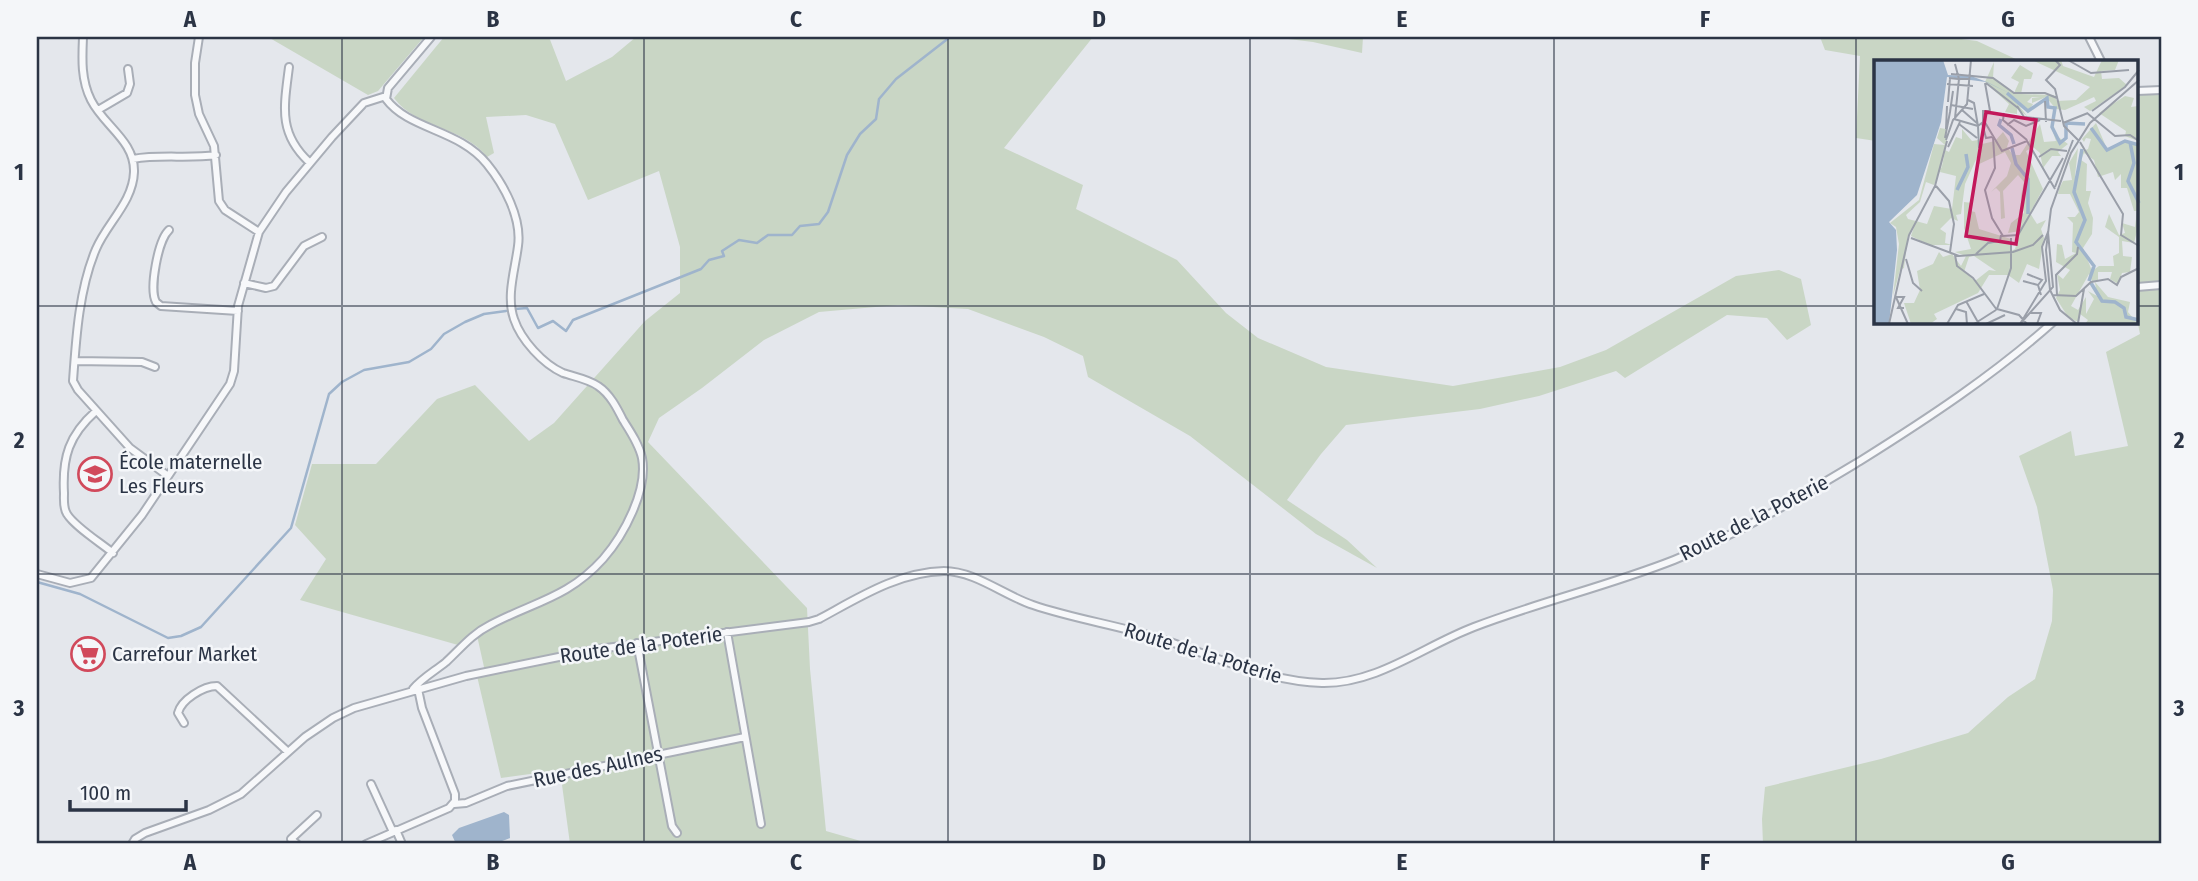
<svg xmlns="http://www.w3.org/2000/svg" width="2198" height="881" font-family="'Fira Sans Condensed',sans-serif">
<rect width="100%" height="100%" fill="#e4e7ec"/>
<path fill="#c9d6c5" d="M 268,37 L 424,37 L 378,91 L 368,95 Z
M 444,37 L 549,37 L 566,81 L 612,57 L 636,37 L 1093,37 L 1004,148 L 1083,185 L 1076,209 L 1177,260 L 1226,313 L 1258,338 L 1326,367 L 1453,386 L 1560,367 L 1606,350 L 1736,276 L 1779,270 L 1801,279 L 1811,325 L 1787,340 L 1767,318 L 1727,315 L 1625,378 L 1616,371 L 1539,396 L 1480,409 L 1346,425 L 1321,454 L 1287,500 L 1347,540 L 1377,568 L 1316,534 L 1190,436 L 1088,377 L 1083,356 L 1044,337 L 968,309 L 898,305 L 819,312 L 764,340 L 702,388 L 659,418 L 648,442 L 807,608 L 810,669 L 826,831 L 871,844 L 570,844 L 560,770 L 501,778 L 477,676 L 486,676 L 476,631 L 458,645 L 300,600 L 326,559 L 295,525 L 312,464 L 376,464 L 437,399 L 475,385 L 529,441 L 554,423 L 645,321 L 680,293 L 680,247 L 659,171 L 588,200 L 555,124 L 526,115 L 486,117 L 494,153 L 487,157 C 463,126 417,129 394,98 Z
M 1272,37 L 1363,37 L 1362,53 L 1313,42 Z
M 1820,37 L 1946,37 L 1977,41 L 2020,61 L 1876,61 L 1876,141 L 1856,138 L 1860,56 L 1825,50 Z
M 2137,95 L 2161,95 L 2161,844 L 1763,844 L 1762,819 L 1765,787 L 1881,759 L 1968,733 L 2008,697 L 2035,679 L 2052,621 L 2053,590 L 2037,507 L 2019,456 L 2071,431 L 2075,456 L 2128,446 L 2106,352 L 2140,334 L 2137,319 Z"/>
<path fill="#9fb4cc" d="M 504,812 L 509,815 L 510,838 C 493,846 474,844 456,844 L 452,835 L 459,828 Z"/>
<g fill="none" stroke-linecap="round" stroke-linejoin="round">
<path stroke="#9fb4cc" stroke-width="2.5" d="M 515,309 L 527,308 L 538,328 L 553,321 L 566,331 L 573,320 L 701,269 L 709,260 L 724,256 L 722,251 L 739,240 L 757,243 L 768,235 L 792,235 L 800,226 L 819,224 L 828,212 L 847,155 L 860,134 L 876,119 L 879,99 L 896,79 L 950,37
M 37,582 L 80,594 L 168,638 L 181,636 L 201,627 L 291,528 L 329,394 L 342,382 L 364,370 L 409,362 L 431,349 L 444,334 L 465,322 L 484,314 L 506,311"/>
<g stroke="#a9aeb7" stroke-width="10">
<path id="minor" d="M 83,37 C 82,59 81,80 91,100 C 104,126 135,141 134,172 C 133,202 107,223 96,249 C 79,289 76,338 73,381 L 78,390 L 130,448 L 168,476
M 199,37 L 195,63 L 195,95 L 199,114 L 214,146 L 219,201 L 225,210 L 259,232
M 2089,37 L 2101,61
M 289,67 C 284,107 278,133 309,162
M 2137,91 L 2161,90
M 98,110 L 127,93 L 130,84 L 128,69
M 133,159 C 161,154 188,159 216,155
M 169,230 C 158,240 149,289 156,302 L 161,306 L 238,311
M 244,283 L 266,288 L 274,286 L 304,246 L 322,237
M 2137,287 L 2161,285
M 75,361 L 142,362 L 155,367
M 96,411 C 69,435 62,457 64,493 C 64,500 63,508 67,514 C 75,527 101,543 113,553
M 37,574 L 70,583 L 91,578 L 142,515 L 230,384 L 234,371 L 238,306 L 259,232 L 286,192 L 332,137 L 364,103 L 386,96
M 727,632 L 761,824
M 637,643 L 672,826 L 677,833
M 413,689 C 422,678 435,671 446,662 C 461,648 472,634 490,625 C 533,602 568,598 603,559 C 624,535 648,490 642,458 C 639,444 630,431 623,420 C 617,408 610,394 598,386 C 588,379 575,377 563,373 C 543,364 521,340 514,319 C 506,296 515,270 518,246 C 522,218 504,185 487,164 C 459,129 409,130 386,99 L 388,88 L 431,37
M 184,723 L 178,713 C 181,700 203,686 217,686 L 287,751
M 371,784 L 393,832
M 454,804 L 466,803 L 507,786 L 745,737
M 396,830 L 402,844
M 132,844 L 135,839 L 145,833 L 209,810 L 241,794 L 305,737 L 333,718 L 354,708 L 466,676 L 598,649 L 809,622 L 819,619 C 858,598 898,572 944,571 C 975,571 1005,596 1033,605 C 1074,619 1117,625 1158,638 C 1213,655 1263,681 1322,683 C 1377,684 1424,646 1474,627 C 1539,602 1608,586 1674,560 C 1739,534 1800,497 1860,461 C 1927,419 1994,375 2053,322
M 297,844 L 291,839 L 317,815
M 366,844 L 449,808 L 455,801 L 455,794 L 422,708 L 418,689"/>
</g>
<use href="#minor" stroke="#f7f8fa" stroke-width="6"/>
</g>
<path fill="none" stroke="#2b3445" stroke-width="2" stroke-opacity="0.55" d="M 342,37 L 342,844M 644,37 L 644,844M 948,37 L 948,844M 1250,37 L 1250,844M 1554,37 L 1554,844M 1856,37 L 1856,844M 37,306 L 1876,306M 2137,306 L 2161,306M 37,574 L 2161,574"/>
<defs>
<g id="school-ring" transform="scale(1.75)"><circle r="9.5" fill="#f4f6f9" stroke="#d1495b" stroke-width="1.5"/><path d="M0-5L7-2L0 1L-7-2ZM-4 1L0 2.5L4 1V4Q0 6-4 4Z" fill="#d1495b"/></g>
<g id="supermarket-ring" transform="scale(1.75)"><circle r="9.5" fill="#f4f6f9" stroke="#d1495b" stroke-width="1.5"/><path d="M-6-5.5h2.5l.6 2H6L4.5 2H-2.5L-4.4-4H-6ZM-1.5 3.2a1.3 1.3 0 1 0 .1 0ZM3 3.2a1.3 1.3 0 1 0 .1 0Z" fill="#d1495b"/></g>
</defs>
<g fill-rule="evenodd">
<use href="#school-ring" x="95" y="474"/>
<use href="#supermarket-ring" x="88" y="654"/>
</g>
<g text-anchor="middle" stroke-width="5" stroke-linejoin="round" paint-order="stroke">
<g font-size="21" fill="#2b3445" stroke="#f4f6f9" text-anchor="start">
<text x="119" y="469">École maternelle<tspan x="119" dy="24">Les Fleurs</tspan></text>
<text x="112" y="661">Carrefour Market</text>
</g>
<g font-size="21" fill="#2b3445" stroke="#f4f6f9">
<text transform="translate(1754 518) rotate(-27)" y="7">Route de la Poterie</text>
<text transform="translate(641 645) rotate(-8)" y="7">Route de la Poterie</text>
<text transform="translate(1203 653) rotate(17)" y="7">Route de la Poterie</text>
<text transform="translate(598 767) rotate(-12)" y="7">Rue des Aulnes</text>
</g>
</g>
<g transform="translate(1874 60)">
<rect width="264" height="264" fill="#e4e7ec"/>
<path d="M 158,0 L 187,0 L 189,6 L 220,17 L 228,0 L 245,0 L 241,10 L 227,11 L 228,19 L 245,18 L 253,25 L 216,51 L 210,47 L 222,41 L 220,37 L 191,50 L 182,49 L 172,37 L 158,43 L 158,38 L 166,38 L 158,37 L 153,42 L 159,44 L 155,50 L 136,34 L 153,56 L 143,49 L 143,54 L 131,52 L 135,44 L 111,22 L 120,2 L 119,18 L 140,33 L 145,22 L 137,18 L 146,5 L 159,13 L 157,19 L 150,19 L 147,34 L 180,35 L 183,41 L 202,40 L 216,27 ZM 251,36 L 260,38 L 257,47 L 264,46 L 264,81 L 251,76 L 252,71 L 225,53 ZM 179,62 L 180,74 L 194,84 L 184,92 L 187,96 L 178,96 L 169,108 L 166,93 L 159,87 L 152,91 L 169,129 L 156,153 L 163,164 L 172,160 L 167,169 L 170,178 L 165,209 L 153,204 L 145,223 L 134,215 L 115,215 L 104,233 L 60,254 L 63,259 L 56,264 L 37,264 L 30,243 L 40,243 L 46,230 L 43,211 L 59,204 L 65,192 L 69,197 L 78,194 L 87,206 L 92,196 L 81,192 L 97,189 L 90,168 L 90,142 L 99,143 L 96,151 L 101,152 L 105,169 L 137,179 L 137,191 L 141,189 L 146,171 L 134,173 L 137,163 L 150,153 L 147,136 L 150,122 L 144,115 L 129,131 L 131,158 L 127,159 L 126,132 L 122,128 L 117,132 L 133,116 L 137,103 L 131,92 L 103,105 L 108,84 L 121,81 L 129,72 L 135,81 L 133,87 L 139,95 L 146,95 L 166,64 L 170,82 L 182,81 L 177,66 ZM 100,196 L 122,211 L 115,210 L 101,221 L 90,212 L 95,197 ZM 222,63 L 233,89 L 252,80 L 264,85 L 264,167 L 260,183 L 248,181 L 249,196 L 258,197 L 256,212 L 248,213 L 244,224 L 236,219 L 238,212 L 224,212 L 224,220 L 218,221 L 215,214 L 197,246 L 204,250 L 212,237 L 212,254 L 220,239 L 214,231 L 223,236 L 221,222 L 234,237 L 256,242 L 254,252 L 264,264 L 211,264 L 214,260 L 206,254 L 204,262 L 194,257 L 182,238 L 186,230 L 183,214 L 189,219 L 196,210 L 182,202 L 183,184 L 188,185 L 191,199 L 202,193 L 198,192 L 199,163 L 193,157 L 201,157 L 205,152 L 196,134 L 184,134 L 185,129 L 189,121 L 198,120 L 195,103 L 204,88 L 201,116 L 204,115 L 207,92 L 214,89 L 217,79 L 212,78 L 210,82 L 208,79 ZM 210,93 L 220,100 L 224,117 L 239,112 L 241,120 L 247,114 L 247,128 L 253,128 L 260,151 L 263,151 L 261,167 L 248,163 L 251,173 L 245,175 L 235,154 L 231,167 L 245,177 L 245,193 L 239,196 L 240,206 L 225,206 L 218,211 L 209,188 L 218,174 L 219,158 L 214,143 L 217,131 L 212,131 L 213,104 L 207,100 ZM 66,68 L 72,69 L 73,81 L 68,106 L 60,125 L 52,122 L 46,142 L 32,155 L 34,159 L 53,164 L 60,146 L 78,149 L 82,116 L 66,112 L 71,90 L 75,92 L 82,77 L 88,79 L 88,69 L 98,81 L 104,80 L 105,93 L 91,124 L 87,154 L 82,155 L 84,161 L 77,158 L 66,169 L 72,173 L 71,183 L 78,185 L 55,185 L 37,176 L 40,167 L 34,175 L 30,208 L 26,210 L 19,236 L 25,184 L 22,167 L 16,163 L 45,140 L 60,84 L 71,85 L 63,78 Z" fill="#c9d6c5" fill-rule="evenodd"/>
<path d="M 0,0 L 69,0 L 74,15 L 97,16 L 113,22 L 137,34 L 112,22 L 73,17 L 67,62 L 43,135 L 15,162 L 22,170 L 23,190 L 15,264 L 0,264 Z" fill="#9fb4cc"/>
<path fill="none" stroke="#9fb4cc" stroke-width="3.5" d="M 133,33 L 154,51 L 173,38 L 174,47 L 181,48 L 178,67 L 186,83 L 192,78 L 192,63 L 211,64M 127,59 L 125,65 L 137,75 L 140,84M 217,68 L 233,90 L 251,81 L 265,85M 256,82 L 260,103 L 254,121 L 265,143M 138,88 L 142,104 L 154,119 L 154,154M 208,89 L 200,132 L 211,160 L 202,182 L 220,206 L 215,221M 83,130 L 94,107 L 92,94M 217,223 L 228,241 L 241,242 L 250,248 L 252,257 L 265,260"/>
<path fill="none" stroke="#9a9fa9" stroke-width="2" d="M 181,0 L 186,5 L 172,20 L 181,29 L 190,66 L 204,80M 194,0 L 217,13 L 255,10M 77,14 L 119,18 L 140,33 L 171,33 L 183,38M 75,18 L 85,19 L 81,4M 111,23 L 116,51M 112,23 L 144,48M 73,24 L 99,26M 94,40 L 100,43 L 104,66M 171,41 L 172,62M 74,42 L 76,18M 77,45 L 99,49M 143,46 L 150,57 L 187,61M 88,50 L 104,64M 218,51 L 251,27 L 265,10M 76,52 L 79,31M 130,53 L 129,60 L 153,80M 213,53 L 241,76 L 256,75 L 265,81M 81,58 L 85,19 L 95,19M 80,59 L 104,66M 109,59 L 128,91 L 153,81 L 181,129M 108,63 L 112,78 L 118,77M 189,63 L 214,53M 85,64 L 103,78M 133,65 L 140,60 L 152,66 L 166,60M 104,66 L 109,62 L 109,51 L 116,51M 104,66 L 105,88M 72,69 L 73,46M 119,77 L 121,108 L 111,130 L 118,158 L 129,176 L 144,175 L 189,98M 71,78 L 76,52M 72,80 L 79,60 L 93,44 L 97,0M 206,82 L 249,154 L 247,175 L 265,186M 74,87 L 86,62M 165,97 L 177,89 L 193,91M 62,126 L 75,141 L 80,164 L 76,192M 181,127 L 199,80M 174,172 L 179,227 L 146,264 L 172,221 L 168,187 ZM 37,178 L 85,196 L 139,192 L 159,185 L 169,175M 102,194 L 114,183 L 126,181 L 127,175M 81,195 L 83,206 L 99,218 L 123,250M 32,199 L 39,223 L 48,231M 153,214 L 168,220 L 164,225M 149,221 L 164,225 L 167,235M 21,235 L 34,264M 179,235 L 202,236 L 217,222 L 234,219 L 243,225 L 247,217 L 265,208M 183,235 L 182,215 L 203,194 L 204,187M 22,237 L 30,237 L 24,248 L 30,248M 92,241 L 105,264M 82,249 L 92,252 L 93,264M 123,249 L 137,208 L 137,178M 123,249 L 145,255 L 153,264M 157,253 L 167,253 L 163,264M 204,263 L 210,229M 15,264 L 35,175 L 61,126 L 73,81M 73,264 L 84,245 L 110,234M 100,264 L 122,250M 112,264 L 131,255M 203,264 L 186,250 L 176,230 L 172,190 L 177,149 L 197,93 L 216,63 L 265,20"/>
<path fill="#c2185b" fill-opacity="0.15" stroke="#c2185b" stroke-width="3.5" d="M 112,52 L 162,60 L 142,184 L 92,176 Z"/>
<rect width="264" height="264" fill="none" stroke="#2b3445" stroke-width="3.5"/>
</g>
<rect width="2198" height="881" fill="none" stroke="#f4f6f9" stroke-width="77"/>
<path d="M70 800v10h116v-10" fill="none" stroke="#2b3445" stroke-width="3.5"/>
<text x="80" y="800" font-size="21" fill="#2b3445" stroke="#f4f6f9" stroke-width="5" paint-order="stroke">100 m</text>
<rect x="38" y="38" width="2122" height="804" fill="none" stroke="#2b3445" stroke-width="2.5"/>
<g font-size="23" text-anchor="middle" font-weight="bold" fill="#2b3445">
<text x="190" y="27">A</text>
<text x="493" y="27">B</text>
<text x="796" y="27">C</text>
<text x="1099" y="27">D</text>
<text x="1402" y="27">E</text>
<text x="1705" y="27">F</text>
<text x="2008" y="27">G</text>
<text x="19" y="180">1</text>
<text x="2179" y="180">1</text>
<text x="19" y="448">2</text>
<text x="2179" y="448">2</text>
<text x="19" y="716">3</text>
<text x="2179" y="716">3</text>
<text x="190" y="870">A</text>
<text x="493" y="870">B</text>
<text x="796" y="870">C</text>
<text x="1099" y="870">D</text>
<text x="1402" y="870">E</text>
<text x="1705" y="870">F</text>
<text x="2008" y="870">G</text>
</g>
</svg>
